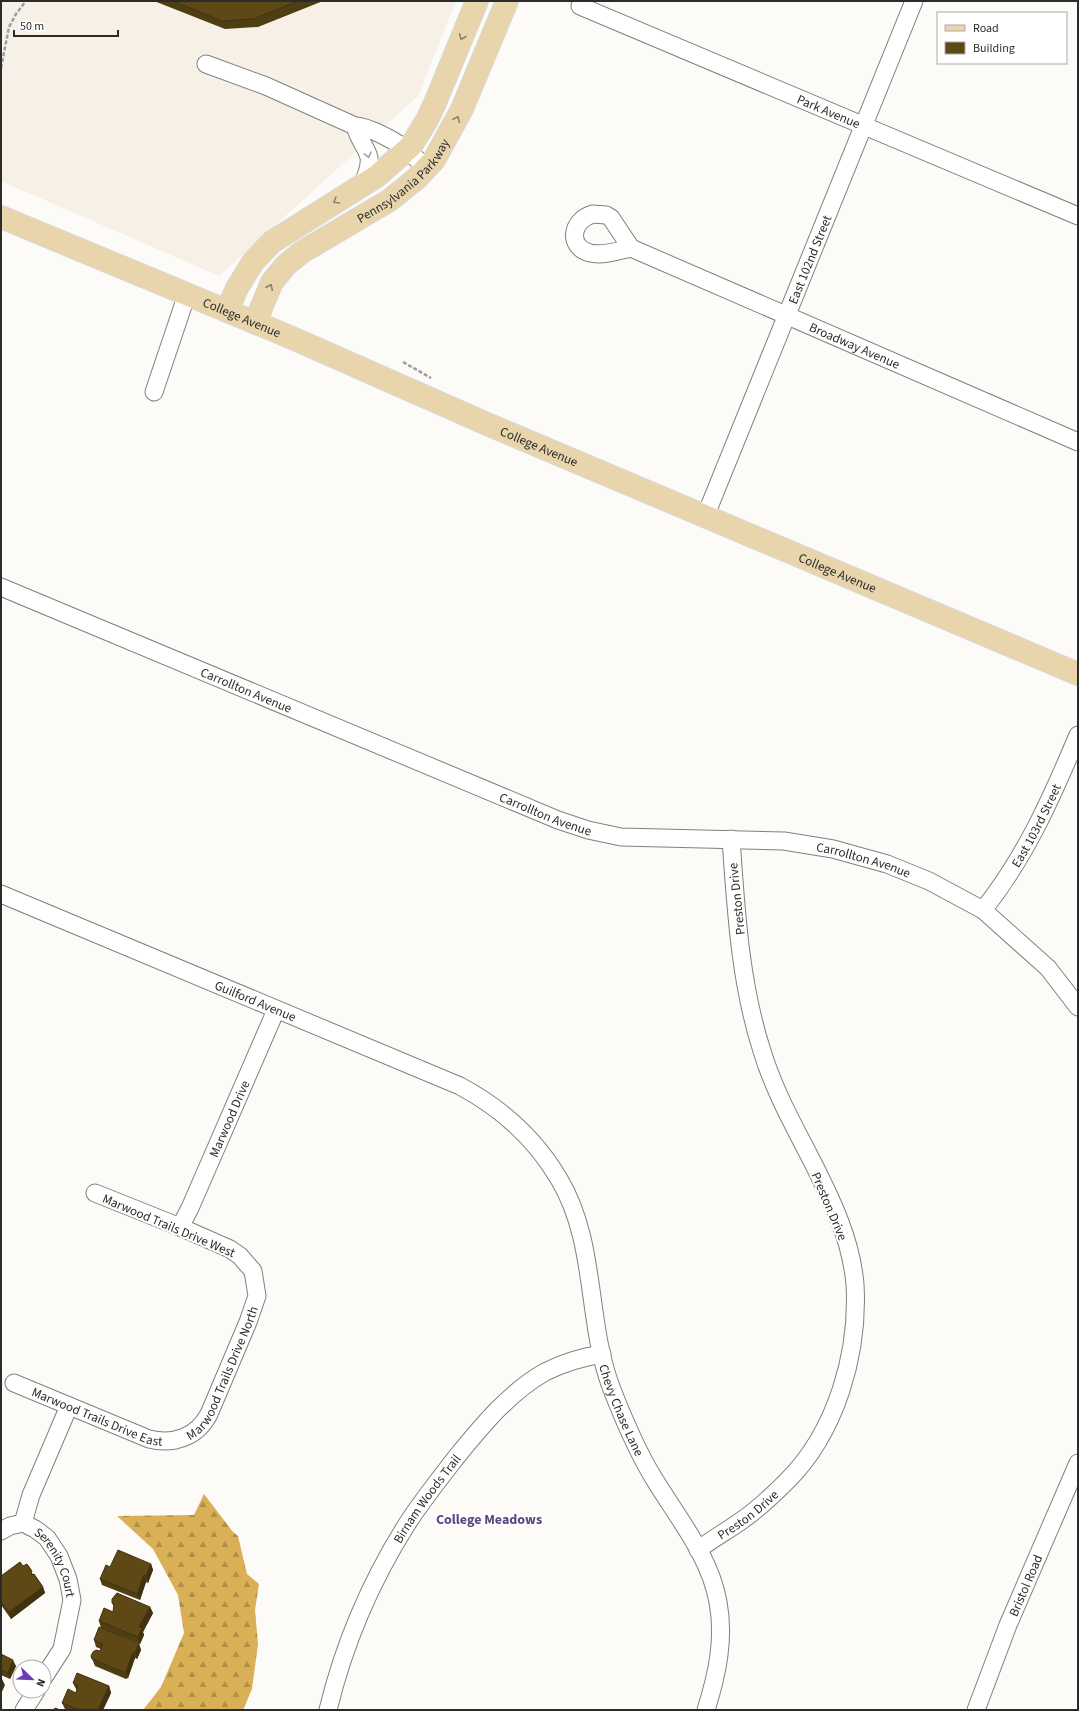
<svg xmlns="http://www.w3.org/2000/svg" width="1079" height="1711" font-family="'Source Sans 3',sans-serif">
<defs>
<pattern id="forest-firs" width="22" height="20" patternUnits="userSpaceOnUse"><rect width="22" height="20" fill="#d9b055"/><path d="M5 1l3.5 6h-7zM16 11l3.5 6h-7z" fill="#b08f46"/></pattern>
</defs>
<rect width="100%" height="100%" fill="#fdfbf8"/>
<path fill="#f6f0e6" d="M 1,1 L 456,1 L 418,96 L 219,276 L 1,181 Z"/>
<path fill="url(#forest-firs)" d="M 204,1494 L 233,1532 L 238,1536 L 247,1574 L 259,1584 L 255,1610 L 258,1644 L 252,1689 L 243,1710 L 143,1710 L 161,1687 L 184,1633 L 178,1595 L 153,1549 L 117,1516 L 194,1515 Z"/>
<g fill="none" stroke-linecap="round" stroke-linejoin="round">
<g stroke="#81807d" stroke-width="19">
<g id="minor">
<path id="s1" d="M 580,6 L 1078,216"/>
<path d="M 206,64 L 266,86 L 355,126 C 363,126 368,129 376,132 C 400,143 408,150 426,168"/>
<path d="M 355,126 C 364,156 378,149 362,186"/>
<path d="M 593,214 L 606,215 L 611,218 L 631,248 C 618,251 603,256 590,253 C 567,247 571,220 593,214 Z"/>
<path id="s2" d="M 631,248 L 1078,442"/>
<path d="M 154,392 L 187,294"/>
<path id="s3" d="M 705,517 L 914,1"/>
<path id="s4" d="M 1,587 L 558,820 L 588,830 L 621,837 L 784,841 L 833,849 L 887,864 L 929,881 L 983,910 L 1048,968 L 1078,1007"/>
<path id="s5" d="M 1,894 L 460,1086 C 501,1108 535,1138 559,1179 C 597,1242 586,1320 611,1387 C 623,1418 636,1449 653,1477 C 677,1517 710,1556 718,1602 C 725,1639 717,1675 706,1710"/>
<path id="s6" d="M 983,910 C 1025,858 1052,797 1078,735"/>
<path id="s7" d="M 180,1227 L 190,1208 L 276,1010"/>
<path id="s8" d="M 14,1383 L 149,1439 C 174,1445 197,1437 209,1414 L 248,1322 L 257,1296 L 253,1271 L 240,1256 L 230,1249 L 180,1227 L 95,1193"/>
<path id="s9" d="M 23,1523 L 35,1529 L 47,1538 L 59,1556 L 68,1579 L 72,1600 L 62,1649 L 44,1677"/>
<path d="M 23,1523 L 31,1495 L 69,1406"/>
<path d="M 1,1531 L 10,1526 L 23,1523"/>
<path id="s10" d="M 698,1550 C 712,1539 727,1531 741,1521 C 757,1510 773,1495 786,1482 C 837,1432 859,1352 855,1284 C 853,1263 847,1240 840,1222 C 818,1163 780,1111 762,1051 C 740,983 736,910 731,839"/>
<path d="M 24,1710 L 36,1691"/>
<path id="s11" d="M 328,1710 C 344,1644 371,1581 407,1524 C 421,1502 438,1481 454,1460 C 480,1428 508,1393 545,1372 C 563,1363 583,1357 602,1354"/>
<path id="s12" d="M 976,1710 L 1008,1625 L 1078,1463"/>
</g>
</g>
<g stroke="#d9d9d8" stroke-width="24">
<g id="major">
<path id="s13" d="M 1,217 L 290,337 L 487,424 L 1078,674"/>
<path d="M 227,311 L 237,288 L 253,262 L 272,242 L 377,176 L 411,146 L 427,120 L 435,103 L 477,1"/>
<path id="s14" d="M 255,323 L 272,282 L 286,265 L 302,252 L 390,200 L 417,178 L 434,160 L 462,109 L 507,1"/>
</g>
</g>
<path stroke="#9e9d9b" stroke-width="2.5" stroke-dasharray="4 2" stroke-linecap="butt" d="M 1,68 L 9,27 L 16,14 L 26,1
M 403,362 L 431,378"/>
<use href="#minor" stroke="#fff" stroke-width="17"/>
<use href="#major" stroke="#e8d5ac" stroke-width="22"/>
</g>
<path fill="#503e13" d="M 154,1 L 323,1 L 258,27 L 225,29 Z
M 151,1564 L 153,1570 L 148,1583 L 146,1582 L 140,1600 L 102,1585 L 100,1579 L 110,1567 Z
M 23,1566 L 33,1574 L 43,1587 L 45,1593 L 11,1619 L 1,1605 L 1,1576 Z
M 112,1603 L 150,1607 L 153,1613 L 143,1632 L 144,1635 L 140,1644 L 101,1628 L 99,1621 L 113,1612 L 114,1607 Z
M 94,1640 L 139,1644 L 141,1650 L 137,1659 L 135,1658 L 128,1678 L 126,1679 L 95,1666 L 91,1656 L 100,1651 L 101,1649 L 96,1647 Z
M 1,1654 L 16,1666 L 10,1679 L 1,1675 Z
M 73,1683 L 109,1686 L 111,1693 L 103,1710 L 67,1710 L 65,1709 L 62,1703 L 76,1693 L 77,1690 L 76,1689 Z"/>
<path fill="#41320f" d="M 151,1564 L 153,1570 L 148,1583 L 146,1576 Z
M 144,1575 L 146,1582 L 140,1600 L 137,1594 Z
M 43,1587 L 45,1593 L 11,1619 L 9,1612 Z
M 150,1607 L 153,1613 L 143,1632 L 144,1635 L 140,1644 L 138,1637 L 139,1627 Z
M 139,1644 L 141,1650 L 137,1659 L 135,1653 Z
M 133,1652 L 135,1658 L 128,1678 L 126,1672 Z
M 13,1660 L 16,1666 L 10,1679 L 8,1673 Z
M 2,1679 L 5,1685 L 1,1694 L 1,1682 Z
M 109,1686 L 111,1693 L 103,1710 L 98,1710 Z"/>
<path fill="#5d4816" stroke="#41320f" d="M 173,1 L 298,1 L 254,19 L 222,21 Z
M 118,1550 L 151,1564 L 146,1576 L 144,1575 L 137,1594 L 100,1579 L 106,1565 L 110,1567 Z
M 20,1562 L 23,1566 L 27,1564 L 32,1571 L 31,1573 L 32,1575 L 34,1574 L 43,1587 L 9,1612 L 1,1602 L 1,1576 Z
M 117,1593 L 150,1607 L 139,1627 L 142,1628 L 138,1637 L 99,1621 L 104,1608 L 113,1612 L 114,1604 L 112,1603 L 112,1599 Z
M 99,1627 L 139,1644 L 135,1653 L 133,1652 L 126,1672 L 123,1672 L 92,1659 L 91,1656 L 93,1652 L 96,1650 L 100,1651 L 103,1644 L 94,1640 Z
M 1,1654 L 13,1660 L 8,1673 L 1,1670 Z
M 77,1673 L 109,1686 L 98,1710 L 80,1710 L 62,1703 L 68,1689 L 76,1693 L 78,1685 L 73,1683 Z
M 55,1708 L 60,1710 L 54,1710 Z"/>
<defs><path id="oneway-chevron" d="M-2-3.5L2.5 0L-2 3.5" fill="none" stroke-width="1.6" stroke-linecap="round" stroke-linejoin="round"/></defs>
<g stroke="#8a806a">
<use href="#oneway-chevron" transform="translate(462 37) rotate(112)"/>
<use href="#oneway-chevron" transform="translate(457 119) rotate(-64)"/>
<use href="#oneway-chevron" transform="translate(336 201) rotate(149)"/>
<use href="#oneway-chevron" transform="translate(270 287) rotate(-65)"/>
</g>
<use stroke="#a0a09f" href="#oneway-chevron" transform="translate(368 155) rotate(76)"/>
<g text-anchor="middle" stroke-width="4" stroke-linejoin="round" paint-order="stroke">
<g font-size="13" fill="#2b2b29" stroke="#fff">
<text dy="5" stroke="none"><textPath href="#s1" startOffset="270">Park Avenue</textPath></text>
<text dy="5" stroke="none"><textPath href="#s14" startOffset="212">Pennsylvania Parkway</textPath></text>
<text dy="5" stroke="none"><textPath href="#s3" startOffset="278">East 102nd Street</textPath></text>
<text dy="5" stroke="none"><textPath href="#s13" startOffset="261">College Avenue</textPath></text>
<text dy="5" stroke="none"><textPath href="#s2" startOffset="244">Broadway Avenue</textPath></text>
<text dy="5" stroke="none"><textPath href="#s13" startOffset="585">College Avenue</textPath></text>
<text dy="5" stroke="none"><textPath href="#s13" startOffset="909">College Avenue</textPath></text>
<text dy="5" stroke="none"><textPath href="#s4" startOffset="266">Carrollton Avenue</textPath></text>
<text dy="5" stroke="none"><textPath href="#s4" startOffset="590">Carrollton Avenue</textPath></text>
<text dy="5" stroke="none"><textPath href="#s6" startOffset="100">East 103rd Street</textPath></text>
<text dy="5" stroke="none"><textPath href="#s4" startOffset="914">Carrollton Avenue</textPath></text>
<text transform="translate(736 899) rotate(-96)" y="5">Preston Drive</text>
<text dy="5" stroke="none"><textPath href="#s5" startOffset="276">Guilford Avenue</textPath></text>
<text dy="5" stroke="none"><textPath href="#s7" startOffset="119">Marwood Drive</textPath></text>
<text transform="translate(830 1206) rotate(67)" y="5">Preston Drive</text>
<text transform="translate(169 1225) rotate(23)" y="5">Marwood Trails Drive West</text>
<text dy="5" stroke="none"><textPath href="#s8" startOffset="259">Marwood Trails Drive North</textPath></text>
<text dy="5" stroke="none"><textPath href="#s5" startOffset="876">Chevy Chase Lane</textPath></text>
<text dy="5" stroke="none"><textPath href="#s8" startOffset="90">Marwood Trails Drive East</textPath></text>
<text dy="5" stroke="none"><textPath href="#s11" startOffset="235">Birnam Woods Trail</textPath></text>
<text dy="5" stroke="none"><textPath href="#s10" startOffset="61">Preston Drive</textPath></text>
<text dy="5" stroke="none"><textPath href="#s9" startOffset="54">Serenity Court</textPath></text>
<text dy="5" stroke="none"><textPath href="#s12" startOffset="134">Bristol Road</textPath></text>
</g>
<g font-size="14" font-weight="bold" fill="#5a4886" stroke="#fff">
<text x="489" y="1524">College Meadows</text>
</g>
</g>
<rect width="1079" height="1711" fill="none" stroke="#2b2b29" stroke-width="4"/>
<rect x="937" y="12" width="130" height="52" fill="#ffffff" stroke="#aaaaa9"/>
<rect x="945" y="25" width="20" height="6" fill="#e8d5ac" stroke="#aaaaa9"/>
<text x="973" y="32" font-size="12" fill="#2b2b29">Road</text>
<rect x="945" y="42" width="20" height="12" fill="#5d4816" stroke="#aaaaa9"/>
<text x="973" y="52" font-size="12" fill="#2b2b29">Building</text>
<g transform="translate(32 1679) rotate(113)"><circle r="19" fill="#ffffff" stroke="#aaaaa9"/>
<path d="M0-3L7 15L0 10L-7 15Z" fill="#683db5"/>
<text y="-6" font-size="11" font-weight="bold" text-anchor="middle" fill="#2b2b29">N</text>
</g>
<path d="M14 30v6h104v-6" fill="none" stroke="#2b2b29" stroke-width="2"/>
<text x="20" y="30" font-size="12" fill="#2b2b29" stroke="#ffffff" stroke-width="3" paint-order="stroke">50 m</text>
</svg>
